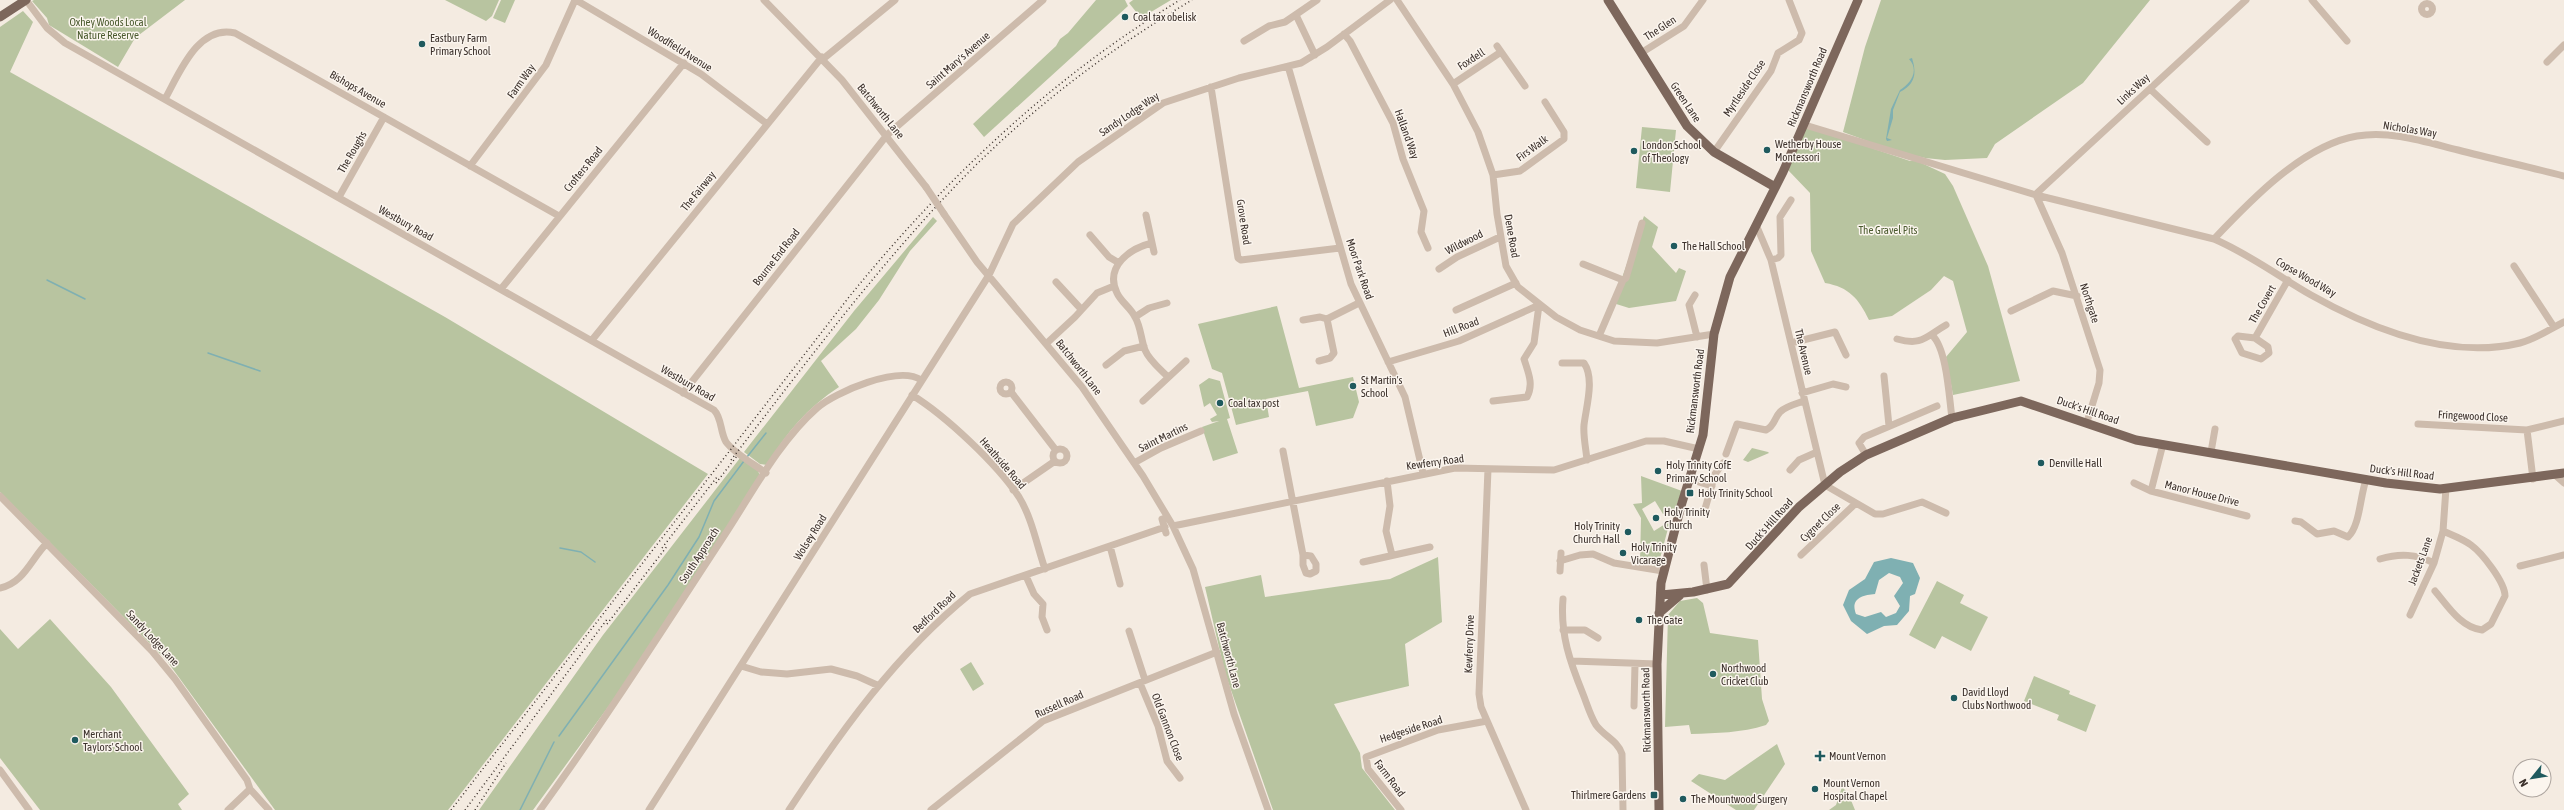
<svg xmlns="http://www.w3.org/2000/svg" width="2564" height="810" font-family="'Asap Condensed',sans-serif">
<rect width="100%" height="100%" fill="#f4ebe1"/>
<path fill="#b8c4a0" d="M 34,0 L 185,0 L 135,38 L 118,67 L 49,25 L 47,18 L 32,1 Z
M 445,0 L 499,0 L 492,16 L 486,21 Z
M 501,0 L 515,0 L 505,23 L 493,18 Z
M 1096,0 L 1125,0 L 1128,6 L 984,137 L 973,124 L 1056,46 L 1060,39 L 1068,33 Z
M 1133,0 L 1171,0 L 1141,18 L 1129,3 Z
M 1881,0 L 2150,0 L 2083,83 L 1995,144 L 1987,158 L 1945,160 L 1925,158 L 1892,150 L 1843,132 L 1865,47 Z
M 23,11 L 33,22 L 10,72 L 445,317 L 708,474 L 448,810 L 275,810 L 167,661 L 0,492 L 0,27 Z
M 1642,127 L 1676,130 L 1670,192 L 1636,188 Z
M 1809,127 L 1910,161 L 1915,160 L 1945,174 L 1953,186 L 1988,266 L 2020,381 L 1953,395 L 1946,357 L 1967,332 L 1953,281 L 1944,276 L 1931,290 L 1892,316 L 1869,320 C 1859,299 1849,287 1825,283 L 1811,251 L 1810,193 L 1788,170 L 1803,130 Z
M 1644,216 L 1658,227 L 1652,247 L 1676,273 L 1679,268 L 1686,271 L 1676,301 L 1629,308 L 1613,303 Z
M 933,217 L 937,221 L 910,251 L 879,300 L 856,329 L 821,361 L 839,387 C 808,407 786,433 767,465 L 760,464 L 744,452 L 854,311 Z
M 1277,306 L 1299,388 L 1353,377 L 1359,402 L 1353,418 L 1316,426 L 1308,391 L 1266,399 L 1269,417 L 1236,425 L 1222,373 L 1212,369 L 1198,324 Z
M 1209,378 L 1220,381 L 1230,418 L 1227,419 L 1238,453 L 1213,461 L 1202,427 L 1219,421 L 1212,422 L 1210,419 L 1217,415 L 1210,403 L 1204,407 L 1199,385 Z
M 1752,448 L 1768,452 L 1769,453 L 1748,462 L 1743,460 Z
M 740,458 L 757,468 L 760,476 L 619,692 L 533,810 L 479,810 L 603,635 Z
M 1641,476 L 1682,491 L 1673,514 L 1663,514 L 1655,501 L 1642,509 L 1654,531 L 1670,521 L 1658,566 L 1640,563 L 1641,518 L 1633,504 L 1642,503 Z
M 1438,557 L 1442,622 L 1405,644 L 1409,686 L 1334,704 L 1360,753 L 1362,768 L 1395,810 L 1273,810 L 1225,673 L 1205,587 L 1261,575 L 1265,597 L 1390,579 Z
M 1937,581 L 1964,595 L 1960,603 L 1988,617 L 1971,651 L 1942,636 L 1935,649 L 1909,635 Z
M 1697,598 L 1703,603 L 1710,633 L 1758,640 L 1762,699 L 1769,721 L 1766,725 C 1741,733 1717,733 1691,734 L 1689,725 L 1665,727 L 1668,615 L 1680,601 Z
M 50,619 L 111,687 L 189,794 L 178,804 L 182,810 L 40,810 L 0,758 L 0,629 L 18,649 Z
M 971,662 L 984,684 L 973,691 L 960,669 Z
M 2034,676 L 2070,691 L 2069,694 L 2096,705 L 2086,732 L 2057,720 L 2059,715 L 2024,701 Z
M 1777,744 L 1785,764 L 1754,810 L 1736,810 L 1691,781 L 1699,774 L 1725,780 Z
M 1842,787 L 1848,793 L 1855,810 L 1829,810 L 1836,805 Z"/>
<path fill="#7fb0b2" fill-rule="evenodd" d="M 1912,58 C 1917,74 1915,84 1900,92 L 1893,110 L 1893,118 L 1887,138 L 1892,140 L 1887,141 L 1886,139 L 1891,109 L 1900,90 C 1910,84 1920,71 1909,59 Z
M 1891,558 L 1913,563 L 1920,578 L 1915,594 L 1910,596 L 1909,611 L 1897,625 L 1884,626 L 1867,634 L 1851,621 L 1843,605 L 1849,590 L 1865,579 L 1874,562 ZM 1889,573 L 1900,577 L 1903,583 L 1894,596 L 1900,606 L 1896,613 L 1886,617 L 1881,612 L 1865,617 L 1856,614 C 1850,599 1862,595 1875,594 L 1879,580 Z"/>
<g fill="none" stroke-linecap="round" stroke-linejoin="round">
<path stroke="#7fb0b2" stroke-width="1.5" d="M 47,280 L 85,299
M 208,353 L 260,371
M 747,457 L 766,433
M 560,548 L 581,552 L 595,562
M 559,736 L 668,585 L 699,537 L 714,501 L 744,461
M 520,810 L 554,742"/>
<path stroke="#cdbbac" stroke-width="7" d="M 26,0 L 47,28 L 65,43 L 714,410 C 722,418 720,432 726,442 C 735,454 754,464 766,473
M 576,0 L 701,74 L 767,124
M 764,0 L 842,80 L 926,187
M 1397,0 L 1453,84 L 1478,132 L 1493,175 L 1497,214 L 1506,266 L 1518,287 L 1556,317 L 1580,330 L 1614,341 L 1657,343 L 1714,334
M 2312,0 L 2347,41
M2421.5 9a5.5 5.5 0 1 1 11 0a5.5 5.5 0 1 1-11 0Z
M 1296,15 L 1315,55
M 1344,34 L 1350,41 L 1393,123 L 1403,159 L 1424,211 L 1421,232 L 1428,248
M 1244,41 L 1269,26 L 1285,22 L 1317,0
M 1497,46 L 1525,86
M 1641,53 L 1684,26 L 1703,0
M 823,59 L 895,0
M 2547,62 L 2564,45
M 1288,66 L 1351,284 L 1405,397 L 1423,473
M 1453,84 L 1501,52
M 1211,87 L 1238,258 L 1241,260 L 1340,248
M 2150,89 L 2207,142
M 165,99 C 179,74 198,24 235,33 L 559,216
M 1805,125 L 2036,195 L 2214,239 C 2249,254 2278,276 2311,295 C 2373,330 2449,360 2520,343 C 2536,339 2550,329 2564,322
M 1714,152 L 1771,71 L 1778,53 L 1799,40 L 1802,33 L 1789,0
M 470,166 L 546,65 L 575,0
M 1493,175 L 1520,171 L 1564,139 L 1564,132 L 1545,102
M 2036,195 L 2037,193 L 2246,0
M 2036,195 L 2062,253 L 2100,370 L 2099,383 L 2087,422
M 339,197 L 384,117
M 944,214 L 977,262 L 1082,387 L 1143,476 L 1173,526 L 1193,569 L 1234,714 L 1268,810
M 1146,215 L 1154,252
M 1757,227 L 1771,260 L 1825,485 L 1875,514 L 1883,514 L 1922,502 L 1946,513
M 1090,235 L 1109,257 L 1119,263
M 2214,239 C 2250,201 2303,145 2357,136 C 2390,130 2426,142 2458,150 C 2493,159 2529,167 2564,176
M 1152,243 C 1131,248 1104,266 1117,293 C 1121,302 1131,308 1135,317 C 1141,327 1141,340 1145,350 C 1149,360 1159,368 1167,376
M 1771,260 L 1778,258 L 1781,255 L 1780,217 L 1791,200
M 1583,264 L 1623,280
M 2514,266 L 2554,327
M 1439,269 L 1457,257 L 1500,237
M 1056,282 L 1081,309
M 501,289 L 684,63
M 1695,295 L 1689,305 L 1697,337
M 1456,310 L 1516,283
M 2011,311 L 2053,291 L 2077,296
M 1135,317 L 1149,308 L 1167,303
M 1303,320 L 1320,317 L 1327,319 L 1359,303
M 1932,335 C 1947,349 1949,397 1952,418
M 1599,336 L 1623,280 L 1626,278 L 1642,223
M 2255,338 L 2268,347 L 2269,353 L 2261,359 L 2242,353 L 2235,339 L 2238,336 L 2255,338 L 2288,280
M 1897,339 C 1922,346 1925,337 1946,325
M 592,340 L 822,57
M 1047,343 L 1075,317 L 1097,293 L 1114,286
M 1791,343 L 1835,332 L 1846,355
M 1319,361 L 1330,358 L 1334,353 L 1327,319
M 1388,362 L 1459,341 L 1539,305
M 1562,363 L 1584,363 C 1595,379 1586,407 1584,425 C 1583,436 1586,449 1587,460
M 1106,365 L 1124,351 L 1144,346
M 1884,376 L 1889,426
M1000 388a6 6 0 1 1 12 0a6 6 0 1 1-12 0Z
M 1011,392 L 1055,449
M 683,393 L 887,135 L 1043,0
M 1802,393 L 1833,384 L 1846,387
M 912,395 C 946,416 997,464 1019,497 C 1032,518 1037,546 1045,569
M 1143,401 L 1186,361
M 1493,401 L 1527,397 C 1534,384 1528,372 1524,359 L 1534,343 L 1539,305
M 2418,424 L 2527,430 L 2564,421
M 2527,430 L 2533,479
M1053 456a7 7 0 1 1 14 0a7 7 0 1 1-14 0Z
M 1283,451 L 1303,555 L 1303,565 L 1306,573 L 1310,574 L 1316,571 L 1316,564 L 1311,556 L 1303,555
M 2211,452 L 2215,429
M 1726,454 L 1737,424 L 1766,430 C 1775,426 1774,418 1780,412 C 1786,406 1796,404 1804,401
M 1866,455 L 1859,443 L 1864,437 L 1937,406
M 1134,463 L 1161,448 L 1201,431
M 1488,469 L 1479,694 L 1481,707 L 1526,810
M 1790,470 L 1799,460 L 1817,452
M 2555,475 L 2564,483
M 1689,479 L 1712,486
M 1387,481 L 1390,506 L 1386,531 L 1392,555
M 2134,483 L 2151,491 L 2247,516
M 1013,490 L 1055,461
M 2151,491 L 2163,444
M 0,496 L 152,651 L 175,679 L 247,780 L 250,789 L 269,810
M 1705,509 L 1715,474 L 1723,463
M 1162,519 L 1166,533
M 2295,521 L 2301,522 L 2317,534 L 2334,531 L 2348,537 C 2360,526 2360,496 2366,480
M 1173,526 L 1455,468 L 1554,470 L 1646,441 L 1664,441 L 1699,449
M 1110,546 L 1120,584
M 1801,555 L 1855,504
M 2380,559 C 2400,553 2416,554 2434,563
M 1560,561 L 1580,555 L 1593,554 L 1614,563 L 1663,571
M 1363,562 L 1430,547
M 1704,565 L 1707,590
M 2520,566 L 2564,555
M 1560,571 L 1561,553
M 1026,576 L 1034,594 L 1043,604 L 1042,617 L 1047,630
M 0,588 C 24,583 31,559 47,543
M 2435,591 C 2447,605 2461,628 2482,630 L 2491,624 L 2505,596 C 2505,582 2482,553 2471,545 C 2463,539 2452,535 2443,531
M 1563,599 C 1560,634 1570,662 1583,694 C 1587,704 1590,715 1596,725 C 1604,736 1618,741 1622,754 L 1623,810
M 2410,615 L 2434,563 L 2443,531 L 2446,488
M 1563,630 L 1585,630 L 1598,638
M 1129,631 L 1145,680
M 1572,661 L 1657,664
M 741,666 L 761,672 L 787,674 L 831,669 L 857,676 L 877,685
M 1140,683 L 1158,726 L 1167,761 L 1180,778
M 1634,706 L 1635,664
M 0,770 L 29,810
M 228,810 L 250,789
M 540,810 C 603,723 661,632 720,542 C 749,499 778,442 817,408 C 835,392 899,365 921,380
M 649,810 L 989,275 L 1013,224 L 1078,162 L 1163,103 L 1239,78 L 1301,63 L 1327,47 L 1390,0
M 789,810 C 841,731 896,654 970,594 L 1165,527
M 931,810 L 1043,721 L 1217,652
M 1401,810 L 1368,769 L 1366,757 L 1438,730 L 1487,721"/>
<path stroke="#7d675c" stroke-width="9" d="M 1608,0 L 1687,126 L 1714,152 L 1775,187
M 0,17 L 26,0
M 1661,595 L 1693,592 L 1728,584 L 1799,507 L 1840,472 L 1866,455 L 1952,418 L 2021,401 L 2136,440 L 2386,483 L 2440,489 L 2564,473
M 1659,613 L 1680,595
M 1659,810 L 1657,664 L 1661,583 L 1681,506 L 1703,435 L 1714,334 L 1730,277 L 1783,172 L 1858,0"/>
<path stroke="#3b302b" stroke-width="1.5" stroke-dasharray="1 3" stroke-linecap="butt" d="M 731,460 C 806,363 880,263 966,175 C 1033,107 1110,49 1192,0
M 716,483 L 737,456
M 662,548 L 717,477
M 607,624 L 668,545
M 451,810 L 849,297 C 944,180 1051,78 1180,0
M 465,810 L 608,618
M 475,810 L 506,763"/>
<path stroke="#cdbbac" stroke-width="7" d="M 926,187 L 944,214"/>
</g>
<g fill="#1f5a5e" stroke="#fbf5ee" stroke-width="1.5">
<circle cx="1125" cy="17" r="4"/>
<circle cx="422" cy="44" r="4"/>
<circle cx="1767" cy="150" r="4"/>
<circle cx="1634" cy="151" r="4"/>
<circle cx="1674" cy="246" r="4"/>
<circle cx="1353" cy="386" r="4"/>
<circle cx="1220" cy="403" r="4"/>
<circle cx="2041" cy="463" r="4"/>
<circle cx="1658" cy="471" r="4"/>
<rect x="1686" y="489" width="8" height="8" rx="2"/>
<circle cx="1656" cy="518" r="4"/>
<circle cx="1628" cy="532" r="4"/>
<circle cx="1623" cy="553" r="4"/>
<circle cx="1639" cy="620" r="4"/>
<circle cx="1713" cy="674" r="4"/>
<circle cx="1954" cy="698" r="4"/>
<circle cx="75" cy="740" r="4"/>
<path d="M1818 750h4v4h4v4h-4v4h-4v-4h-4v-4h4z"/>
<circle cx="1815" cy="789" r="4"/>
<rect x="1650" y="791" width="8" height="8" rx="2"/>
<circle cx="1683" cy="799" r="4"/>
</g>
<g text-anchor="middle" stroke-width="3" stroke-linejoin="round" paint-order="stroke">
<g font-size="11" fill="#3b302b" stroke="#fbf5ee" text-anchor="start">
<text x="1133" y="21">Coal tax obelisk</text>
<text x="430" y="42">Eastbury Farm<tspan x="430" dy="13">Primary School</tspan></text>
<text x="1775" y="148">Wetherby House<tspan x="1775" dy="13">Montessori</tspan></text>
<text x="1642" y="149">London School<tspan x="1642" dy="13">of Theology</tspan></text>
<text x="1682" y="250">The Hall School</text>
<text x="1361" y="384">St Martin's<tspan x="1361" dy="13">School</tspan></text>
<text x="1228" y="407">Coal tax post</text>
<text x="2049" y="467">Denville Hall</text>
<text x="1666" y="469">Holy Trinity CofE<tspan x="1666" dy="13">Primary School</tspan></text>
<text x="1698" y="497">Holy Trinity School</text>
<text x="1664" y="516">Holy Trinity<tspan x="1664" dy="13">Church</tspan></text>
<text x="1620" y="530" text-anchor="end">Holy Trinity<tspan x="1620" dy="13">Church Hall</tspan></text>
<text x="1631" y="551">Holy Trinity<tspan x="1631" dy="13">Vicarage</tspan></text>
<text x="1647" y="624">The Gate</text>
<text x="1721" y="672">Northwood<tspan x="1721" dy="13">Cricket Club</tspan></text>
<text x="1962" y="696">David Lloyd<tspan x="1962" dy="13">Clubs Northwood</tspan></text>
<text x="83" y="738">Merchant<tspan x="83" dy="13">Taylors' School</tspan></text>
<text x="1829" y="760">Mount Vernon</text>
<text x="1823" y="787">Mount Vernon<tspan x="1823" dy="13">Hospital Chapel</tspan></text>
<text x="1646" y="799" text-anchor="end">Thirlmere Gardens</text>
<text x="1691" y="803">The Mountwood Surgery</text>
</g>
<g font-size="11" fill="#4a5a2e" stroke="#fbf5ee">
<text x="108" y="26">Oxhey Woods Local<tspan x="108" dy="13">Nature Reserve</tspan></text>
<text x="1888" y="234">The Gravel Pits</text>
</g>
<g font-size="11" fill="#3b302b" stroke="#fbf5ee">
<text transform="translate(1660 28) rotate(-33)" y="4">The Glen</text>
<text transform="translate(680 49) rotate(32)" y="4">Woodfield Avenue</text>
<text transform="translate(1471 59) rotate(-33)" y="4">Foxdell</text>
<text transform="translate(958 60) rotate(-41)" y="4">Saint Mary's Avenue</text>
<text transform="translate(521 81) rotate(-54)" y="4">Farm Way</text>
<text transform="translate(1807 87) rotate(-67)" y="4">Rickmansworth Road</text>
<text transform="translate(1744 88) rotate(-56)" y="4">Myrtleside Close</text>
<text transform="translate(358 89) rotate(30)" y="4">Bishops Avenue</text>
<text transform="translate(2133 89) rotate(-43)" y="4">Links Way</text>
<text transform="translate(1686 102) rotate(56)" y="4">Green Lane</text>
<text transform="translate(881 111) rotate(51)" y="4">Batchworth Lane</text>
<text transform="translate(1129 114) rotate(-34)" y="4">Sandy Lodge Way</text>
<text transform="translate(2410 129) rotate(9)" y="4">Nicholas Way</text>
<text transform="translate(1407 134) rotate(70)" y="4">Halland Way</text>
<text transform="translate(1532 148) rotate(-36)" y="4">Firs Walk</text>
<text transform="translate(352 152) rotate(-60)" y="4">The Roughs</text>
<text transform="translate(583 169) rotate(-51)" y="4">Crofters Road</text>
<text transform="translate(698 191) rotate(-51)" y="4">The Fairway</text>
<text transform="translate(1244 222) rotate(81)" y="4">Grove Road</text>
<text transform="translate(406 223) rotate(29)" y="4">Westbury Road</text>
<text transform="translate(1512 236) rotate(80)" y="4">Dene Road</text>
<text transform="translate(1464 242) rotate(-27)" y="4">Wildwood</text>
<text transform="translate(776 257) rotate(-52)" y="4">Bourne End Road</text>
<text transform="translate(1360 269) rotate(71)" y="4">Moor Park Road</text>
<text transform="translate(2306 277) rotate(30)" y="4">Copse Wood Way</text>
<text transform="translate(2090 303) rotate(72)" y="4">Northgate</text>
<text transform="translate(2262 304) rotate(-60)" y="4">The Covert</text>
<text transform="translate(1461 327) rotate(-21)" y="4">Hill Road</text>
<text transform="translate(1804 352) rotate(77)" y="4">The Avenue</text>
<text transform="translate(1079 367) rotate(52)" y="4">Batchworth Lane</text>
<text transform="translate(688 383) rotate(30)" y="4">Westbury Road</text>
<text transform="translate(1695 391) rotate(-83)" y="4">Rickmansworth Road</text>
<text transform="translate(2088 410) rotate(19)" y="4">Duck's Hill Road</text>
<text transform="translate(2473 416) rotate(3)" y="4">Fringewood Close</text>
<text transform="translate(1163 437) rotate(-26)" y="4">Saint Martins</text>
<text transform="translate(1435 462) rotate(-8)" y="4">Kewferry Road</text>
<text transform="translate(1003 463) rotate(49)" y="4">Heathside Road</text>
<text transform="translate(2402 472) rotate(7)" y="4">Duck's Hill Road</text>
<text transform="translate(2202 493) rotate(14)" y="4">Manor House Drive</text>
<text transform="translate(1820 522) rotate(-44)" y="4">Cygnet Close</text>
<text transform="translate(1769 524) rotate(-48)" y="4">Duck's Hill Road</text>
<text transform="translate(810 537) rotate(-58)" y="4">Wolsey Road</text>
<text transform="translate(699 555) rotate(-57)" y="4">South Approach</text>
<text transform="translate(2420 561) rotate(-70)" y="4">Jackets Lane</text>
<text transform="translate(934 612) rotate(-44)" y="4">Bedford Road</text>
<text transform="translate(153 638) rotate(47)" y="4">Sandy Lodge Lane</text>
<text transform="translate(1469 644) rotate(-88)" y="4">Kewferry Drive</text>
<text transform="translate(1229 655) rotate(75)" y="4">Batchworth Lane</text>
<text transform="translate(1059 704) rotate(-24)" y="4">Russell Road</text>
<text transform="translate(1646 710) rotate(-91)" y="4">Rickmansworth Road</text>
<text transform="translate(1168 727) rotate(69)" y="4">Old Gannon Close</text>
<text transform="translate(1411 729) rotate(-18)" y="4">Hedgeside Road</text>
<text transform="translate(1390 778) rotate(53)" y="4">Farm Road</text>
</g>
</g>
<g transform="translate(2532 778) rotate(240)"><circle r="19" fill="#fbf5ee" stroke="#aea6a0"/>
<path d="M0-3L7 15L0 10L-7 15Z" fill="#1f5a5e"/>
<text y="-6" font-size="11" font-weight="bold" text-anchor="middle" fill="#3b302b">N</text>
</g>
</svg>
